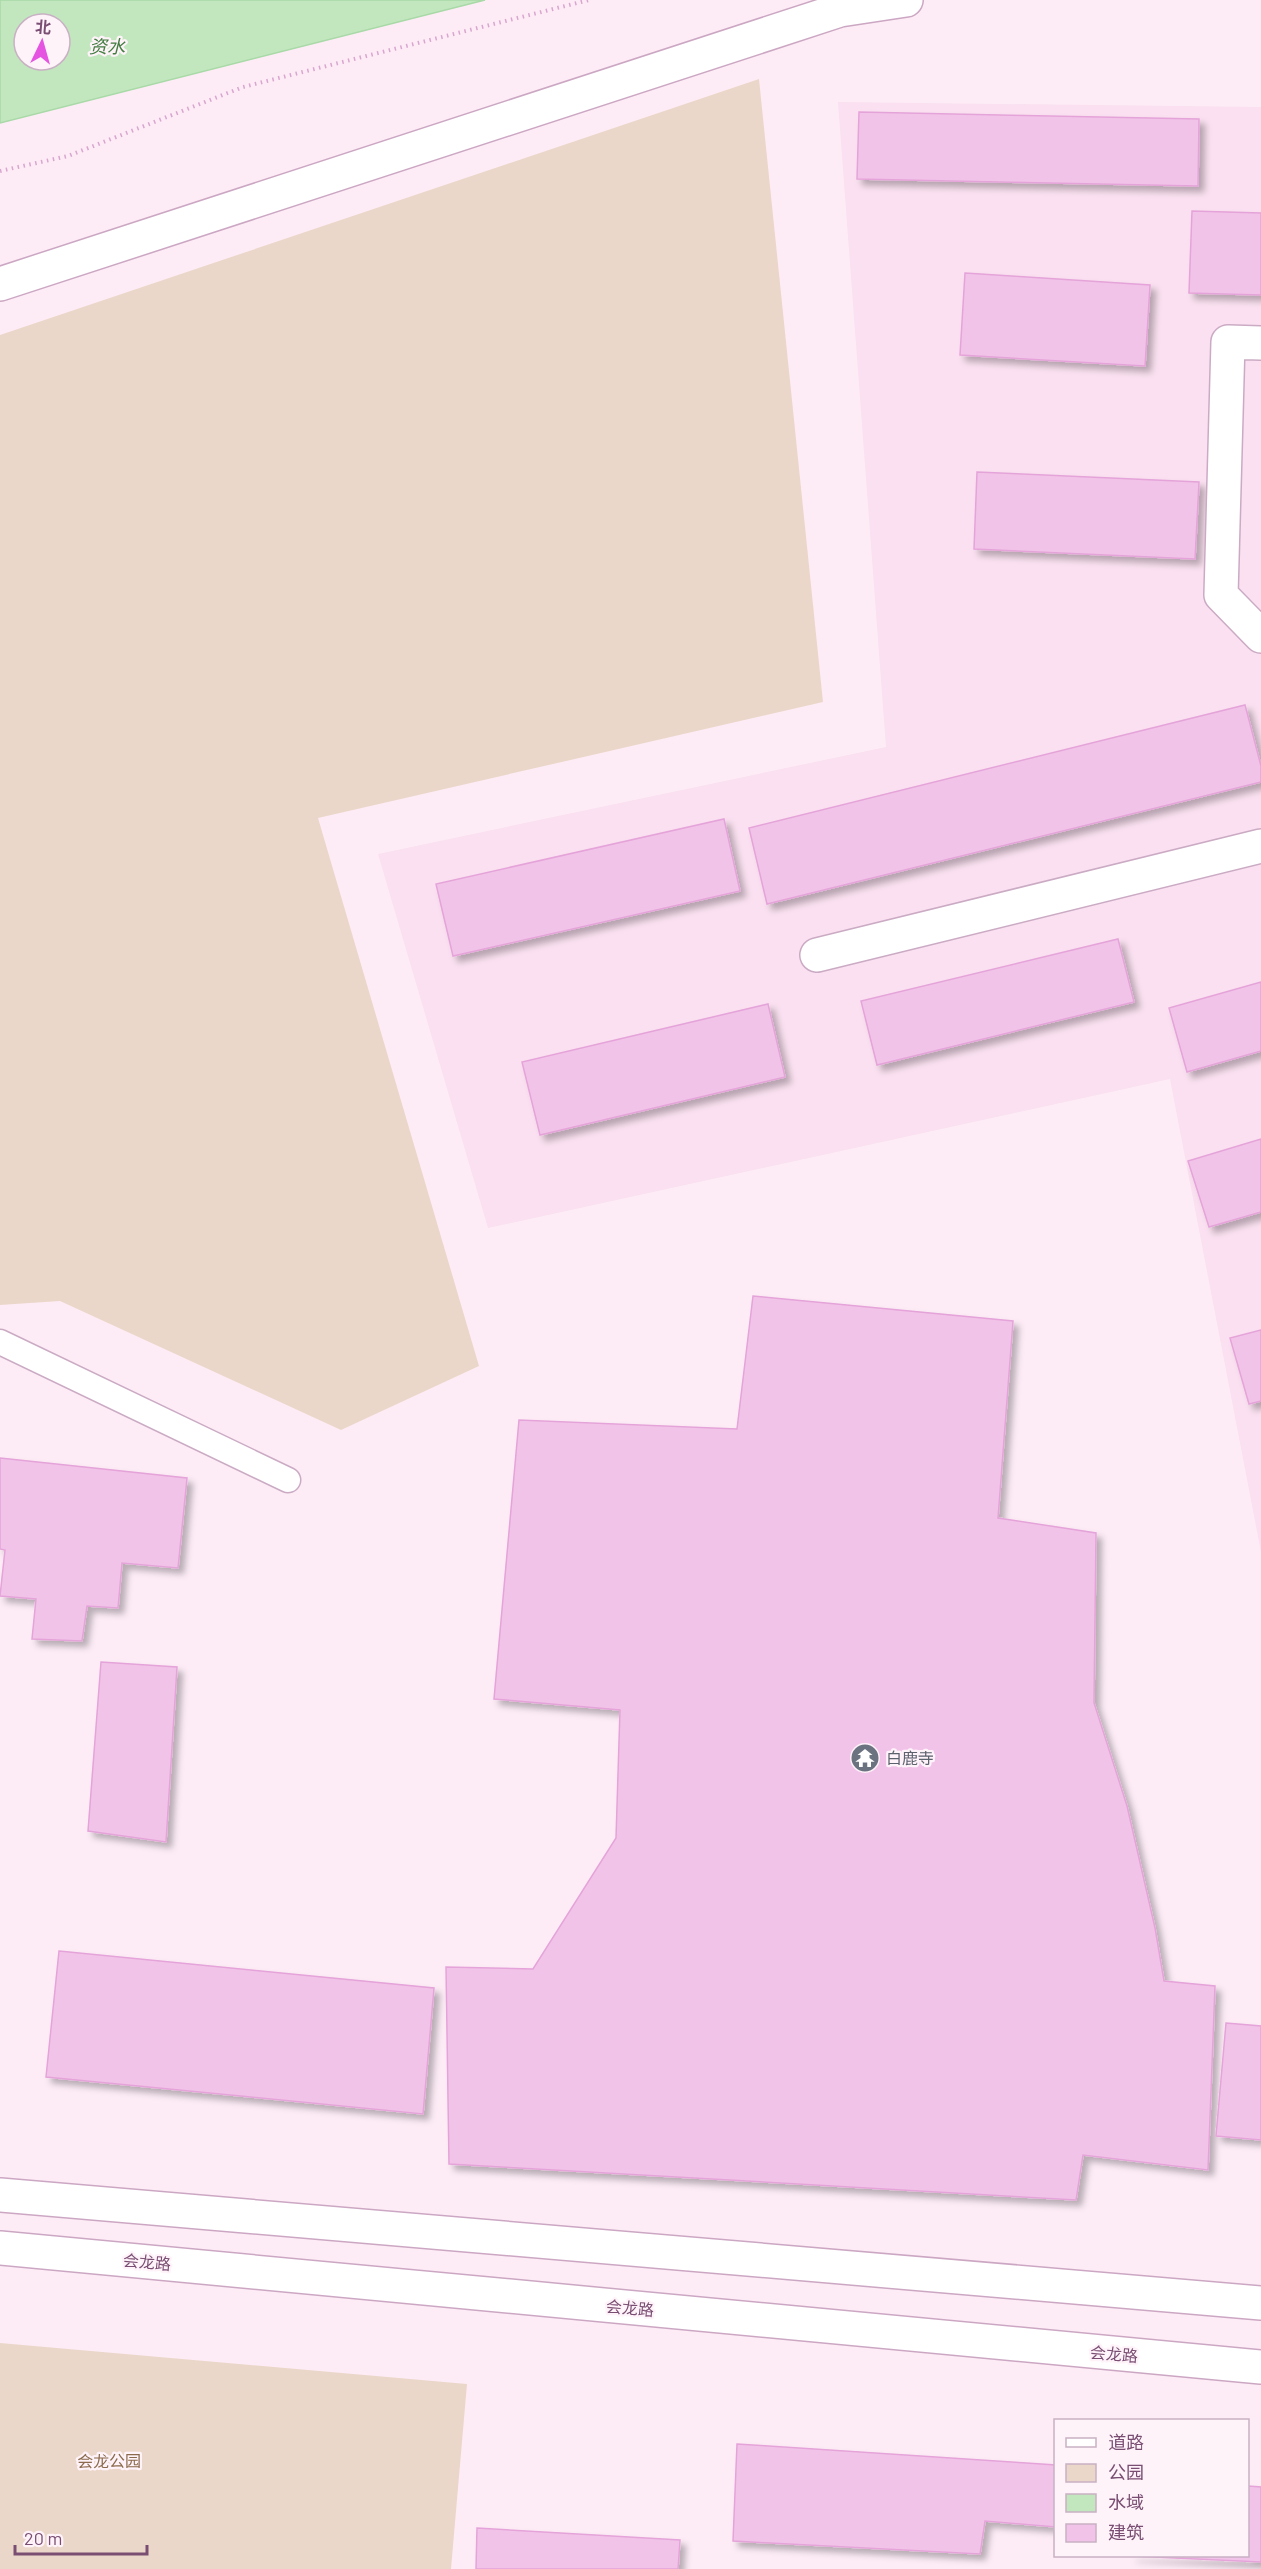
<svg xmlns="http://www.w3.org/2000/svg" width="1261" height="2569" font-family="Barlow,'Noto Sans SC',sans-serif">
<defs>
<filter id="shadow"><feDropShadow dx="5.5" dy="5.5" stdDeviation="3" flood-color="#0004"/></filter>
</defs>
<rect width="100%" height="100%" fill="#fdecf6"/>
<path fill="#fae0f0" d="M 838,102 L 1261,107 L 1261,1552 L 1170,1079 L 488,1228 L 378,854 L 886,747 Z"/>
<path fill="#ebd7c9" d="M 759,79 L 823,702 L 318,818 L 479,1366 L 341,1430 L 60,1301 L 0,1305 L 0,335 Z
M 0,2343 L 467,2384 L 451,2569 L 0,2569 Z"/>
<path fill="#c2e7bf" stroke="#a8d9a6" stroke-width="1.5" fill-rule="evenodd" d="M 0,0 L 485,0 L 0,123 ZM 24,24 L 60,24 L 60,60 L 24,60 Z"/>
<path fill="#f2c3e9" stroke="#e5a4d9" stroke-width="1.5" filter="url(#shadow)" d="M 859,112 L 1199,119 L 1198,186 L 857,179 Z
M 1192,211 L 1261,213 L 1261,295 L 1189,293 Z
M 965,273 L 1150,285 L 1145,366 L 960,355 Z
M 977,472 L 1199,482 L 1195,559 L 974,549 Z
M 1245,705 L 1261,766 L 1261,782 L 767,904 L 749,828 Z
M 724,819 L 740,891 L 453,956 L 436,884 Z
M 1118,939 L 1134,1002 L 877,1065 L 861,1001 Z
M 1261,982 L 1261,1051 L 1187,1072 L 1169,1008 Z
M 768,1004 L 785,1077 L 540,1135 L 522,1062 Z
M 1261,1139 L 1261,1212 L 1209,1227 L 1188,1161 Z
M 753,1296 L 1013,1321 L 998,1518 L 1096,1533 L 1094,1703 L 1127,1806 L 1155,1928 L 1164,1981 L 1215,1986 L 1208,2170 L 1083,2155 L 1076,2200 L 449,2164 L 446,1967 L 533,1969 L 616,1838 L 620,1710 L 494,1699 L 519,1420 L 737,1429 Z
M 1261,1330 L 1261,1401 L 1249,1404 L 1230,1338 Z
M 0,1458 L 187,1478 L 178,1568 L 122,1563 L 118,1608 L 87,1606 L 82,1641 L 32,1639 L 36,1599 L 0,1596 L 5,1550 L 0,1549 Z
M 101,1662 L 177,1667 L 166,1842 L 88,1831 Z
M 59,1951 L 434,1988 L 423,2114 L 46,2077 Z
M 1226,2023 L 1261,2026 L 1261,2140 L 1216,2136 Z
M 737,2444 L 1056,2465 L 1056,2527 L 985,2521 L 980,2554 L 733,2541 Z
M 1248,2486 L 1261,2487 L 1261,2562 L 1131,2556 L 1248,2556 Z
M 477,2528 L 680,2540 L 678,2569 L 476,2569 Z"/>
<g fill="none" stroke-linecap="round" stroke-linejoin="round">
<g stroke="#cbabc4" stroke-width="27">
<path id="lane" d="M 0,1342 L 288,1480"/>
</g>
<g stroke="#cbabc4" stroke-width="36">
<path id="street" d="M 1261,343 L 1228,342 L 1221,595 L 1261,636
M 817,955 L 1261,846"/>
</g>
<g stroke="#cca7c3" stroke-width="36">
<path id="secondary" d="M 0,284 L 840,10 L 906,0
M 0,2195 L 1261,2303
M 0,2248 L 1261,2367"/>
</g>
<path stroke="#d8a6cf" stroke-width="4" stroke-dasharray="1.5 4.5" stroke-linecap="butt" d="M 0,171 L 68,156 L 243,87 L 589,0"/>
<use href="#lane" stroke="#fff" stroke-width="24"/>
<use href="#street" stroke="#fff" stroke-width="33"/>
<use href="#secondary" stroke="#fff" stroke-width="33"/>
</g>
<defs>
<g id="temple-disc" transform="scale(1.5)"><circle r="9.5" fill="#6b7280" stroke="#fff3fa"/><path d="M0-6L5-2H3V0L6.5 2.5H4V6H1.5V3h-3V6H-4V2.5H-6.5L-3 0V-2H-5Z" fill="#fff"/></g>
</defs>
<g fill-rule="evenodd">
<use href="#temple-disc" x="865" y="1758"/>
</g>
<g text-anchor="middle" stroke-width="4.5" stroke-linejoin="round" paint-order="stroke">
<g font-size="16" fill="#5b616d" stroke="#fff3fa" text-anchor="start">
<text x="886" y="1764">白鹿寺</text>
</g>
<g font-size="16" fill="#794e72" stroke="#fff3fa">
<text transform="translate(147 2262) rotate(5)" y="6">会龙路</text>
<text transform="translate(630 2308) rotate(5)" y="6">会龙路</text>
<text transform="translate(1114 2354) rotate(5)" y="6">会龙路</text>
</g>
<g font-size="16" fill="#8b6b4b" stroke="#fff3fa">
<text x="109" y="2467">会龙公园</text>
</g>
<g font-size="18" font-style="italic" fill="#427d40" stroke="#fff3fa">
<text x="107" y="53">资水</text>
</g>
</g>
<rect x="1054" y="2419" width="195" height="138" fill="#fff3fa" stroke="#c9b1c4" stroke-width="1.5"/>
<rect x="1066" y="2438" width="30" height="9" fill="#ffffff" stroke="#c9b1c4" stroke-width="1.5"/>
<text x="1108" y="2449" font-size="18" fill="#794e72">道路</text>
<rect x="1066" y="2464" width="30" height="18" fill="#ebd7c9" stroke="#c9b1c4" stroke-width="1.5"/>
<text x="1108" y="2479" font-size="18" fill="#794e72">公园</text>
<rect x="1066" y="2494" width="30" height="18" fill="#c2e7bf" stroke="#c9b1c4" stroke-width="1.5"/>
<text x="1108" y="2509" font-size="18" fill="#794e72">水域</text>
<rect x="1066" y="2524" width="30" height="18" fill="#f2c3e9" stroke="#c9b1c4" stroke-width="1.5"/>
<text x="1108" y="2539" font-size="18" fill="#794e72">建筑</text>
<g transform="translate(42 42) rotate(5)"><circle r="28" fill="#fff3fa" stroke="#c9b1c4" stroke-width="1.5"/>
<path d="M0-4.5L10 22L0 15L-10 22Z" fill="#e553e1"/>
<text y="-9" font-size="16" font-weight="bold" text-anchor="middle" fill="#794e72">北</text>
</g>
<path d="M15 2545v9h132v-9" fill="none" stroke="#794e72" stroke-width="3"/>
<text x="24" y="2545" font-size="18" fill="#794e72" stroke="#fff3fa" stroke-width="4.5" paint-order="stroke">20 m</text>
</svg>
